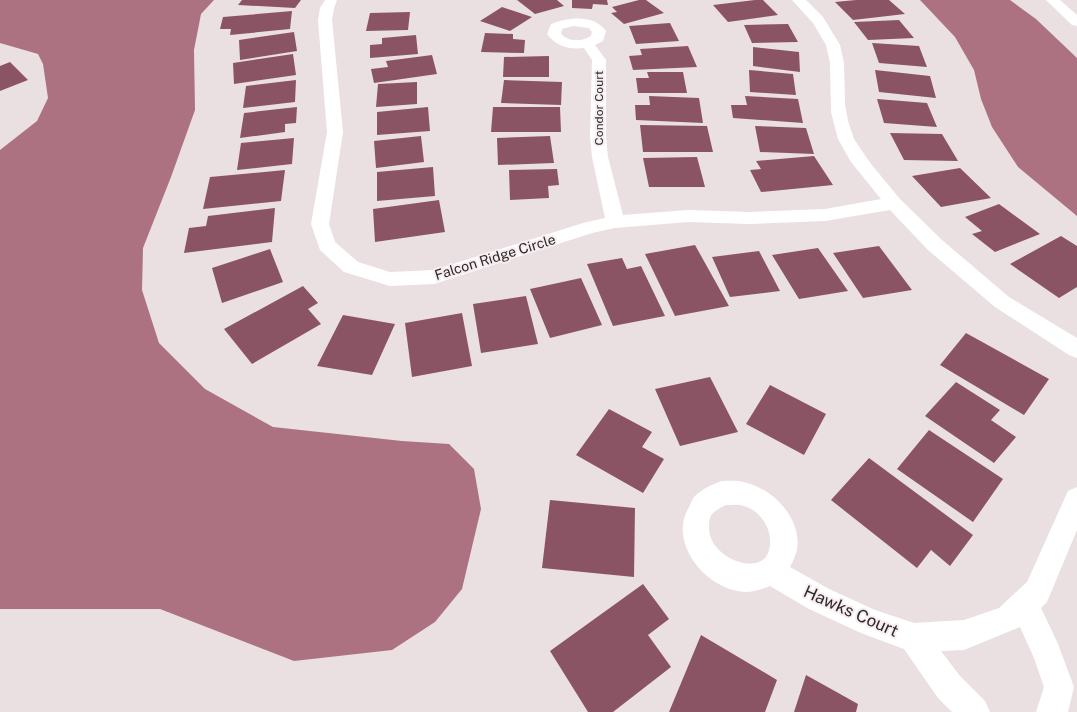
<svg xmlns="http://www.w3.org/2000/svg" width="1077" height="712" font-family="'Public Sans',sans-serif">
<rect width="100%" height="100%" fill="#eae0e2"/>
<path fill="#ac7282" d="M 0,0 L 214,0 L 201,14 L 194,50 L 195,110 L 171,177 L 143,248 L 142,290 L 159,343 L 205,389 L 273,427 L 402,441 L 449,444 L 474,469 L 481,509 L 462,589 L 435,622 L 392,650 L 294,661 L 160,609 L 0,609 L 0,150 L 37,121 L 48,98 L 43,64 L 38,54 L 0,43 Z
M 920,0 L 1010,0 L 1036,19 L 1077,58 L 1077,216 L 1018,167 L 992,127 L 981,99 L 974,70 L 955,37 Z"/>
<path fill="#8b5464" d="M 242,0 L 301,0 L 295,8 L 238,5 Z
M 517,0 L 557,0 L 564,6 L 535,14 Z
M 572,0 L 607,0 L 608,5 L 593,4 L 592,9 L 572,8 Z
M 639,0 L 646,0 L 664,13 L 624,24 L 611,13 L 617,12 L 612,7 Z
M 755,0 L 763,0 L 778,15 L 728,22 L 713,5 Z
M 856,0 L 889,0 L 905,14 L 853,20 L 835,2 Z
M 502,7 L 532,17 L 510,31 L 480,21 Z
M 292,11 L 290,29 L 230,35 L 231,29 L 220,29 L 223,17 Z
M 410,12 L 408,30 L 366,31 L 370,13 Z
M 899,20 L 914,38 L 868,40 L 854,22 Z
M 670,23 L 679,41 L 636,44 L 629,26 Z
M 788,24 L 798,42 L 752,43 L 744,25 Z
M 294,32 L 297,51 L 240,60 L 239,40 Z
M 485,33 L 513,34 L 513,39 L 525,40 L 524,53 L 481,52 Z
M 416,35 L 418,54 L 370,58 L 370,45 L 382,44 L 382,38 Z
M 872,43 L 919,46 L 927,67 L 879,63 Z
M 688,46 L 697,67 L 633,70 L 629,56 L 642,55 L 640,49 Z
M 753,47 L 799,52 L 800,72 L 753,66 Z
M 293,54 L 296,75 L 234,84 L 233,63 Z
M 432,55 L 437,74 L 374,83 L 371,69 L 388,67 L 386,61 Z
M 549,56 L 549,77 L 503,77 L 504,57 Z
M 10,62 L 28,80 L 0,91 L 0,66 Z
M 749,70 L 793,74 L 796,95 L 750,92 Z
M 875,70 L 930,76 L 936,98 L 879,92 Z
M 647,72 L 683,72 L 687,93 L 638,93 L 636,78 L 649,78 Z
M 296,80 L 295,102 L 243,108 L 246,86 Z
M 504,80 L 562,82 L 561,105 L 501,103 Z
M 417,82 L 417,104 L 376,107 L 378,84 Z
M 649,96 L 699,98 L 703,123 L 636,120 L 635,105 L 650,105 Z
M 745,96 L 798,99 L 803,123 L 733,118 L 731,105 L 747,105 Z
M 877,99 L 927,103 L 937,127 L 884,123 Z
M 297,107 L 296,123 L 285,124 L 285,132 L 240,138 L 244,113 Z
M 428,107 L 430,131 L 377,135 L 377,112 Z
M 493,107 L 560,107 L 561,132 L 491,132 Z
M 640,125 L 707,126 L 713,152 L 643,152 Z
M 755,126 L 806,128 L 814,154 L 760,152 Z
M 890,133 L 942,134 L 958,161 L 904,160 Z
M 421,136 L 424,162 L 376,168 L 374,141 Z
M 550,136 L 554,163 L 498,165 L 497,138 Z
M 294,138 L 292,164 L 237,170 L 241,143 Z
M 814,156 L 833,185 L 761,192 L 750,170 L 761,169 L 756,161 Z
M 697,157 L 705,187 L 649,187 L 643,158 Z
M 433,167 L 435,196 L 377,201 L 377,172 Z
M 960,168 L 991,198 L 941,207 L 912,176 Z
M 557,169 L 559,185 L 548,186 L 549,198 L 510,200 L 509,170 Z
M 285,170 L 281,201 L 203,209 L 210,177 Z
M 439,200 L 445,232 L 375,242 L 373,209 Z
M 999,204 L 1040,234 L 995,252 L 972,234 L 982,231 L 965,217 Z
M 275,208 L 272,242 L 184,253 L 189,228 L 206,226 L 208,216 Z
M 1061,236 L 1077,246 L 1077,287 L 1059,298 L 1010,264 Z
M 695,245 L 729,306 L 675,316 L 645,254 Z
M 879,246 L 912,290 L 863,298 L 833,253 Z
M 818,248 L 848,291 L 799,299 L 772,255 Z
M 270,249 L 283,282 L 222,303 L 212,268 Z
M 759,251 L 780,291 L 730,297 L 712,257 Z
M 622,258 L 627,269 L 641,266 L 665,316 L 613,326 L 587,264 Z
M 581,278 L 602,325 L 550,338 L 530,289 Z
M 303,286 L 318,303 L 308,309 L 321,324 L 252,364 L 224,329 Z
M 526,296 L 538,344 L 481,353 L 473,304 Z
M 462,313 L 472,366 L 412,377 L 405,323 Z
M 343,315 L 395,324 L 372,375 L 317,366 Z
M 966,333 L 1049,379 L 1024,415 L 940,365 Z
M 710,377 L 738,432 L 680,446 L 655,389 Z
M 956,382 L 1000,410 L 991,420 L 1016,437 L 994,463 L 925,416 Z
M 770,385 L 826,414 L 804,455 L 746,424 Z
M 609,409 L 652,432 L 642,447 L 664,459 L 643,493 L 576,455 Z
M 929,430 L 1003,479 L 973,522 L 897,469 Z
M 869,458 L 973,535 L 950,566 L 931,550 L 917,568 L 831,500 Z
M 550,500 L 635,508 L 634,577 L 542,568 Z
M 643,584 L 669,619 L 648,635 L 671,667 L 613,712 L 588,712 L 550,651 Z
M 701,635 L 777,680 L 765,712 L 669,712 Z
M 806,675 L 858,704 L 856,712 L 794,712 Z"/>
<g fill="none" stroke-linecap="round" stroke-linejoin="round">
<path fill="#fff" fill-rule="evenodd" d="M 325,0 L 337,0 L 334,8 L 332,20 L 343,132 L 329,224 L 335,242 L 358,262 L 390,272 L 434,270 L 583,223 L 605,218 L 592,157 L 590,137 L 592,60 L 584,48 C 569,50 556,46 547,34 L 551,24 C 568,17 594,14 606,31 L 603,41 L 595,45 L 606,60 L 606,137 L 608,157 L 623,215 L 688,210 L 749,212 L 825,209 L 881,199 L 851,162 L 838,139 L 831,112 L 830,63 L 826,45 L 813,23 L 792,0 L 806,0 L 823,17 L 840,45 L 844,63 L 845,104 L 848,121 L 854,139 L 871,164 L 900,199 L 942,240 L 1009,297 L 1077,338 L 1077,358 L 1069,355 L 995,307 L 928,250 L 890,210 L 825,221 L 749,224 L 688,222 L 615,228 L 592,233 L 434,284 L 390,286 L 344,272 L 320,250 L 311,224 L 327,132 L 318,20 L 320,8 ZM 573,26 L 589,28 L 592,32 L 591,36 C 581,42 569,42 561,34 L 562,29 Z
M 1046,0 L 1060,0 L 1077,15 L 1077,26 L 1072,25 Z
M 722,481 C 730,481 739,480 747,483 C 774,490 802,519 797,550 C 795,556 793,562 790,567 L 829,589 L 875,610 L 914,623 L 964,620 L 999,608 L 1027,582 L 1068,491 L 1077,487 L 1077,530 L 1047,602 L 1041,608 L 1058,644 L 1074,687 L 1068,712 L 1036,712 L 1044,687 L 1034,658 L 1020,627 L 964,650 L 941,651 L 960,676 L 985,701 L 990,712 L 952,712 L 938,698 L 904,649 L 861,633 L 809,609 L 770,586 C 763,589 753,592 746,592 C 707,591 667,543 689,507 C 691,503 692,499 695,496 C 702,489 713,484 722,481 ZM 726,505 C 732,505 739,504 744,506 C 762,511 774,532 769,550 C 763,578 709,559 709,528 C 709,522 709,517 713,513 C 716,510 722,507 726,505 Z"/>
</g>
<g text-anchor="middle" stroke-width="4" stroke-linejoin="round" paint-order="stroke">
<g font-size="12" fill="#2d292a" stroke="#f7edf0">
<text transform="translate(599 108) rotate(-90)" y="4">Condor Court</text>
</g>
<g font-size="14" fill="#2d292a" stroke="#f7edf0">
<text transform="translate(495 257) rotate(-17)" y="5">Falcon Ridge Circle</text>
</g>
<g font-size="17" fill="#2d292a" stroke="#f7edf0">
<text transform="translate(851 611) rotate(24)" y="6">Hawks Court</text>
</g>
</g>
</svg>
